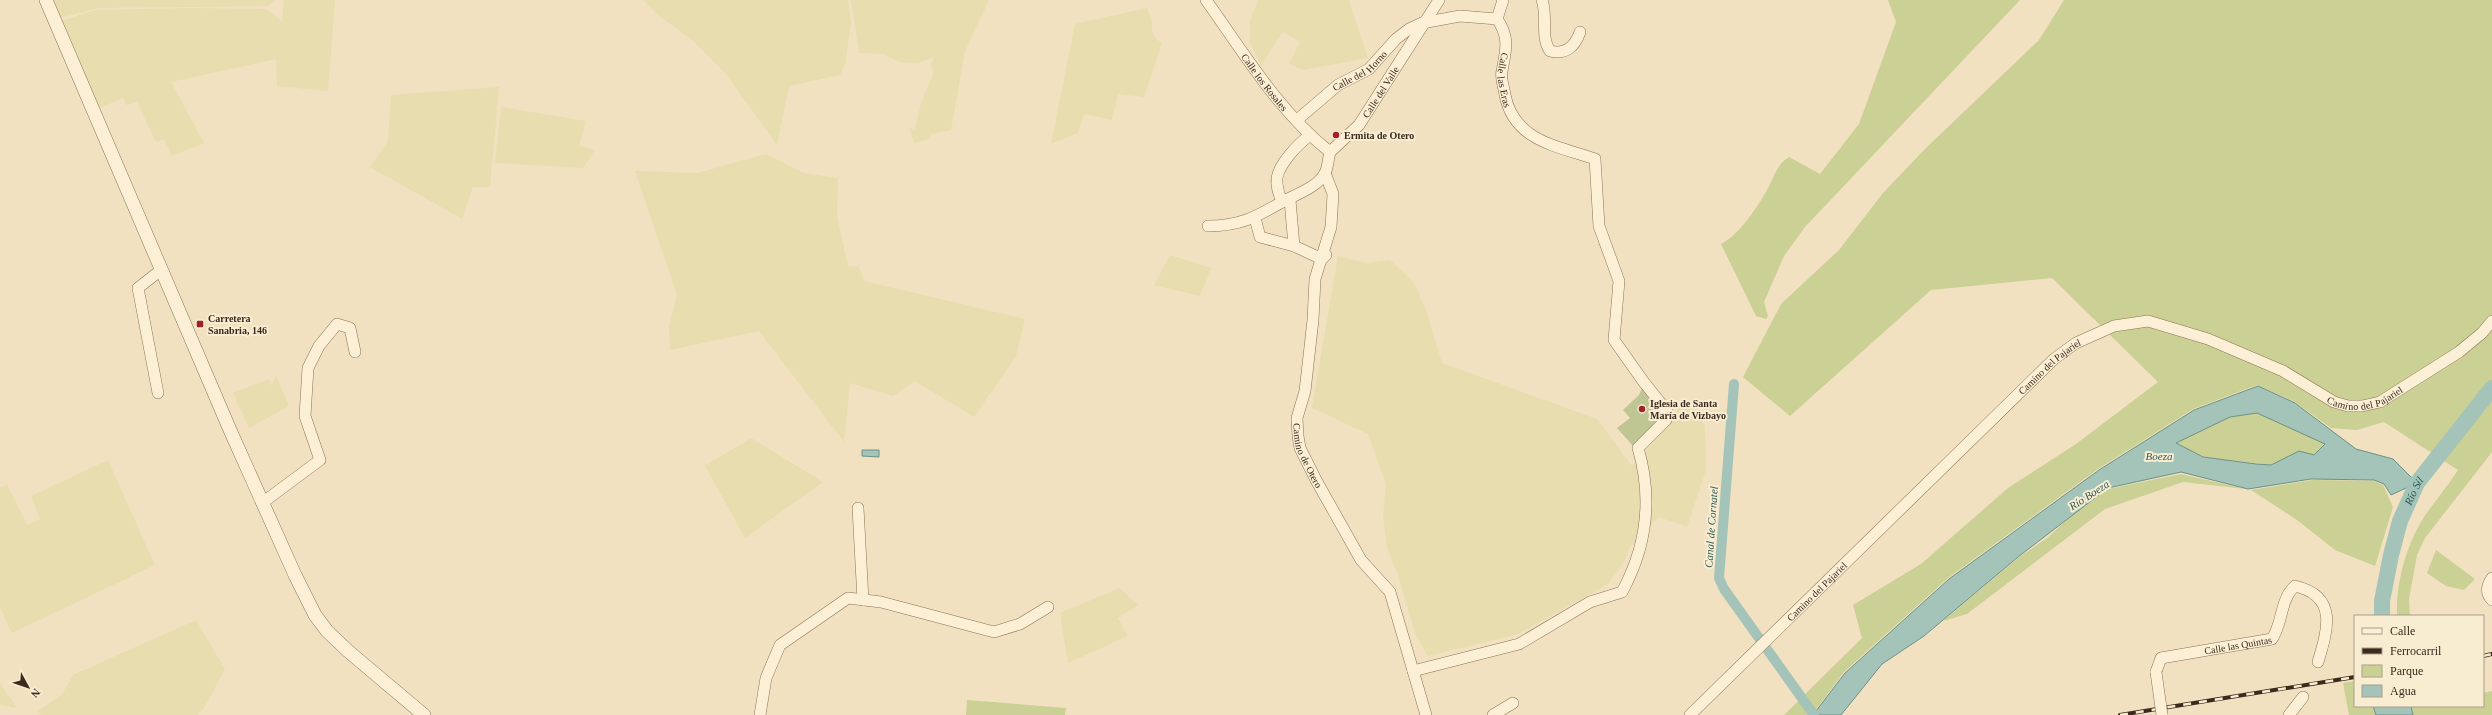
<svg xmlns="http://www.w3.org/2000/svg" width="2492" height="715" font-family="'Times New Roman',serif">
<rect width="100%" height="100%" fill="#f1e1c1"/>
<path fill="#e8ddae" d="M 51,0 L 276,0 L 268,6 L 99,8 L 59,18 Z
M 284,0 L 335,0 L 328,91 L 277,86 L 276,59 L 171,82 L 204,143 L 172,156 L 164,139 L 156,142 L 137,102 L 126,105 L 123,98 L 97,109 L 61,21 L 95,10 L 187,8 L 266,9 L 282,22 Z
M 643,0 L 848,0 L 851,23 L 845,65 L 840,75 L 789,86 L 777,145 L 725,73 L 692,40 L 659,16 Z
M 851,0 L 989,0 L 965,51 L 951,130 L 931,134 L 929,139 L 914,143 L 909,128 L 915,129 L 921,103 L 934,72 L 930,65 L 934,57 L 917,63 L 899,62 L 884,54 L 859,53 Z
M 1258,0 L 1349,0 L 1368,58 L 1303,70 L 1289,64 L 1300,42 L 1283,32 L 1261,66 L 1250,42 L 1250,21 Z
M 1147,8 L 1152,21 L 1152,32 L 1156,39 L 1162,43 L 1144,97 L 1118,94 L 1112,120 L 1084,114 L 1078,133 L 1051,144 L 1075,24 Z
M 499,87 L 490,187 L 473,187 L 462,219 L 370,167 L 388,141 L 391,95 Z
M 501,107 L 586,121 L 579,146 L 595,150 L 583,168 L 495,163 Z
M 766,154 L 803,173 L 838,178 L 837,216 L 848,266 L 859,267 L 864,281 L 1025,319 L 1016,356 L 974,417 L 915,381 L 893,396 L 850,383 L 844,442 L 759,331 L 670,350 L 669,327 L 677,295 L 635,171 L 698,173 Z
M 1170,255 L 1211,268 L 1200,296 L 1154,285 Z
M 1338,256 L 1367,263 L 1390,260 L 1414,283 L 1426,310 L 1442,363 L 1597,419 L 1632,466 L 1672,422 L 1681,401 L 1705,425 L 1706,470 L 1687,527 L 1659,517 L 1629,548 L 1624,562 L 1608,584 L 1518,634 L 1428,656 L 1416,636 L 1397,572 L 1387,548 L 1383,516 L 1386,484 L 1368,434 L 1312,408 Z
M 276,376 L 289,406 L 249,428 L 233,393 L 269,379 L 271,386 Z
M 751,438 L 823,482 L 745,538 L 705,466 Z
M 108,460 L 155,565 L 12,633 L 0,608 L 0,487 L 7,485 L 27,525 L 40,519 L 31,496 Z
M 1120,588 L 1138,605 L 1118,618 L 1128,636 L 1068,663 L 1060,613 Z
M 196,620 L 225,669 L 204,708 L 197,715 L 41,715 L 37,712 L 62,694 L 73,675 Z
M 0,683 L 17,708 L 0,705 Z"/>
<path fill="#cbd094" d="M 1888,0 L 2020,0 L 1805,227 L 1784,256 L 1764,302 L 1768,316 L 1766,319 L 1756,316 L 1721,244 C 1740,234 1756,209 1767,190 C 1774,178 1776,165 1789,157 L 1820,174 L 1859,124 L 1896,22 Z
M 2064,0 L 2492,0 L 2492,452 L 2425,538 L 2417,555 L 2409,599 L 2410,616 L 2397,616 C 2396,582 2406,546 2424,517 C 2435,501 2448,486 2458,470 L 2384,422 L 2357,430 L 2331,428 L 2295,402 L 2257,385 L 2193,409 L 2098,469 L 1948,578 L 1844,672 L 1812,715 L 1784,715 L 1862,638 L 1853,605 L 1921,564 L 2008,488 L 2076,444 L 2158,382 L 2052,278 L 1931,290 L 1790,416 L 1743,377 L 1781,304 L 1839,250 L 1883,193 L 1925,149 L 2039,40 Z
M 2257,413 L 2325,443 L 2314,455 L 2283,460 L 2271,465 L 2203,457 L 2176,443 L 2230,417 Z
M 2181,474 L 2246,489 L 2183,482 L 2105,509 L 1967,614 L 1943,621 L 2018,558 L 2047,538 L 2070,517 L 2108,489 Z
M 2312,480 L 2374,481 L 2383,485 L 2393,507 L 2375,566 L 2335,550 L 2297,520 L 2251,490 Z
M 2436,550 L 2475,579 L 2464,590 L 2446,586 L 2427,573 Z
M 2355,681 L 2355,706 L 2373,706 L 2376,715 L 2349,715 L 2343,683 Z
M 2492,691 L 2492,715 L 2413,715 L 2411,706 L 2483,706 L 2483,693 Z
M 967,700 L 1066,708 L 1065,715 L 966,715 Z"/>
<path fill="#c0c594" d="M 1642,388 L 1665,411 L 1651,429 L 1633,446 L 1617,428 L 1630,418 L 1623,410 L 1639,395 Z"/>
<path fill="#a4c3b9" stroke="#6a9287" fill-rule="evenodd" d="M 2258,386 L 2295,403 L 2356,449 L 2393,459 L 2417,483 L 2391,495 L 2384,484 L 2374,480 L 2311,479 L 2248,489 L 2181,472 L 2108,488 L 2018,557 L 1924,636 L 1882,664 L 1841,715 L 1813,715 L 1845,673 L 1949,579 L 2099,470 L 2194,410 ZM 2257,413 L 2325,444 L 2314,455 L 2299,451 L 2271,465 L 2256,464 L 2203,457 L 2176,443 L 2230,417 Z
M 862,450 L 879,450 L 879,457 L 862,456 Z
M 2373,706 L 2411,706 L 2413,715 L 2376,715 Z"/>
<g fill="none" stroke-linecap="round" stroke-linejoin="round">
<path stroke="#a4c3b9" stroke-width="10" d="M 1734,384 L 1719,578 L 1724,589 L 1814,715"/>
<path stroke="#a4c3b9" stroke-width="16" id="s1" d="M 2382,616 L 2382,601 L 2391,555 L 2400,521 L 2417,483 L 2492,388"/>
<g stroke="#8d7257" stroke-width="12">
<g id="minor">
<path id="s2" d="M 1206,0 C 1244,53 1279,112 1330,152 C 1328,159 1328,168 1325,173 C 1317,188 1296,194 1282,202 C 1256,217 1240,226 1208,226"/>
<path d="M 1542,0 C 1548,16 1540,37 1550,51 C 1565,55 1575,47 1580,32"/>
<path d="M 1497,19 L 1503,0"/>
<path id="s3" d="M 1297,120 L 1338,85 L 1369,69 L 1396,39 L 1409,29 L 1422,23 L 1460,16 L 1497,19 C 1510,37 1506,50 1502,71 C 1500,78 1504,87 1505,95 C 1514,141 1557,146 1595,159 L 1599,226 L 1619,281 L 1614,340 L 1643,381 L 1667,411 L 1666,420 L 1638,448 C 1653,499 1647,546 1622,592 L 1590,602 L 1519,644 L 1413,671"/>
<path id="s4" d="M 1330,152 L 1359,125 L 1439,0"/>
<path id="s5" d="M 1325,173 L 1333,194 L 1331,227 L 1315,279 L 1313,320 L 1305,391 L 1297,418 L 1298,436 L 1300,448 L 1316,480 L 1361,560 L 1390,592 L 1426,715"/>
<path d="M 1290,200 L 1294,246"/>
<path d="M 1282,202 C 1279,194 1276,187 1277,178 C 1279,164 1298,144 1309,136"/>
<path d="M 1255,218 L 1260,237 L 1294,246 L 1322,259 L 1326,255"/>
<path d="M 158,393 L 138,288 L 161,270"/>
<path d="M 262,503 L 320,460 L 305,416 L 308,368 L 319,346 L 337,324 L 350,328 L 355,352"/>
<path d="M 858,508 L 863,600"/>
<path d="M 2492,578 C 2487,585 2485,593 2492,600"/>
<path id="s6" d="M 2156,672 L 2161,658 L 2272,639 C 2283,623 2280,599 2295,586 C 2338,596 2328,629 2318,662"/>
<path d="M 760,715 L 766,678 L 780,645 L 848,598 L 881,602 L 994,632 L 1020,624 L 1048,607"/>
<path d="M 1493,715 L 1513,703"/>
<path id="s7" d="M 1690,715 L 2054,359 L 2076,343 L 2114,326 L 2148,321 L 2208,339 L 2283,371 L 2334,402 L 2348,406 L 2362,406 L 2380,402 L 2459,352 L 2482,333 L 2492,321"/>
<path d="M 2289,715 L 2303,697"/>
</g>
</g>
<g stroke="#8d7257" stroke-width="14">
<path id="tertiary" d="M 46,0 L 230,430 L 295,575 L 315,615 L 327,631 L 348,651 L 424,715"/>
</g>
<use href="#minor" stroke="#fbefd5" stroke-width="11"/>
<use href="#tertiary" stroke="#fbefd5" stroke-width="13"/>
<g stroke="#3b2a1d" stroke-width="4">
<path id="rail" d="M 2483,656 L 2492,654
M 2120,715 L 2355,677"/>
</g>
<use href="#rail" stroke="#f8ecd1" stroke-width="2.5" stroke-dasharray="8" stroke-linecap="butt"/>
<g stroke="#8d7257" stroke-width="12" stroke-linecap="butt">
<path id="minor-bridge" d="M 2156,672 L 2162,715"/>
</g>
<use href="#minor-bridge" stroke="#fbefd5" stroke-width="11"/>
</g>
<g fill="#a02227" stroke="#f8ecd1" stroke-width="1.5">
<circle cx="1336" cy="135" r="4"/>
<rect x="196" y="320" width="8" height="8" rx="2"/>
<circle cx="1642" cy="409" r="4"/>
</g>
<g text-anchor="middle" stroke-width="4" stroke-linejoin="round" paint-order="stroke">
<g font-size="10" fill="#3b2a1d" stroke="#f8ecd1">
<text dy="4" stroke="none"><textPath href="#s3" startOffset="80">Calle del Horno</textPath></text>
<text dy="4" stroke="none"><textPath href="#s3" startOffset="299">Calle las Eras</textPath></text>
<text dy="4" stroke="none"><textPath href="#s2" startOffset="101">Calle los Rosales</textPath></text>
<text dy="4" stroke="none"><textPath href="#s4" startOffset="79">Calle del Valle</textPath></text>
<text dy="4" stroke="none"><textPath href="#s7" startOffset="501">Camino del Pajariel</textPath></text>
<text dy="4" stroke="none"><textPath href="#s7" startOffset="849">Camino del Pajariel</textPath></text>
<text dy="4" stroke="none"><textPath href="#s5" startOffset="290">Camino de Otero</textPath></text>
<text dy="4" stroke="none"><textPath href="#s7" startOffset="177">Camino del Pajariel</textPath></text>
<text dy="4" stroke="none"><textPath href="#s6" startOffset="93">Calle las Quintas</textPath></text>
</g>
<g font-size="10" font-weight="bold" fill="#3b2a1d" stroke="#f8ecd1" text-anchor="start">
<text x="1344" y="139">Ermita de Otero</text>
<text x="208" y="322">Carretera<tspan x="208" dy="12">Sanabria, 146</tspan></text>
<text x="1650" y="407">Iglesia de Santa<tspan x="1650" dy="12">María de Vizbayo</tspan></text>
</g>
<g font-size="11" font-style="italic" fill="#2b5c57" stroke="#f8ecd1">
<text x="2159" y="460">Boeza</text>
<text dy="4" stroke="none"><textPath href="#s1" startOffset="130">Río Sil</textPath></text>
<text transform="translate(2089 495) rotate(-33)" y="4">Río Boeza</text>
<text transform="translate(1711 527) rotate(-86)" y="4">Canal de Cornatel</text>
</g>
</g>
<rect x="2354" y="615" width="130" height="92" fill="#f8ecd1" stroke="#ac9e89"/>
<rect x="2362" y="628" width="20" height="6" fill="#fbefd5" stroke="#ac9e89"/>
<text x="2390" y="635" font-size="12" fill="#3b2a1d">Calle</text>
<rect x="2362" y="648" width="20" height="6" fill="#3b2a1d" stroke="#ac9e89"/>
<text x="2390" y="655" font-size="12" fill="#3b2a1d">Ferrocarril</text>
<rect x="2362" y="665" width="20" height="12" fill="#cbd094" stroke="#ac9e89"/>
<text x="2390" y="675" font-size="12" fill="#3b2a1d">Parque</text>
<rect x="2362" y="685" width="20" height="12" fill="#a4c3b9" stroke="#ac9e89"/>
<text x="2390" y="695" font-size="12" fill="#3b2a1d">Agua</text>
<g transform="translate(28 687) rotate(130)" stroke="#f8ecd1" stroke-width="3" paint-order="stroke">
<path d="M0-3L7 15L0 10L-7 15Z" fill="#3b2a1d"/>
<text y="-6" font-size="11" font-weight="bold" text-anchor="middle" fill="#3b2a1d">N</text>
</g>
</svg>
